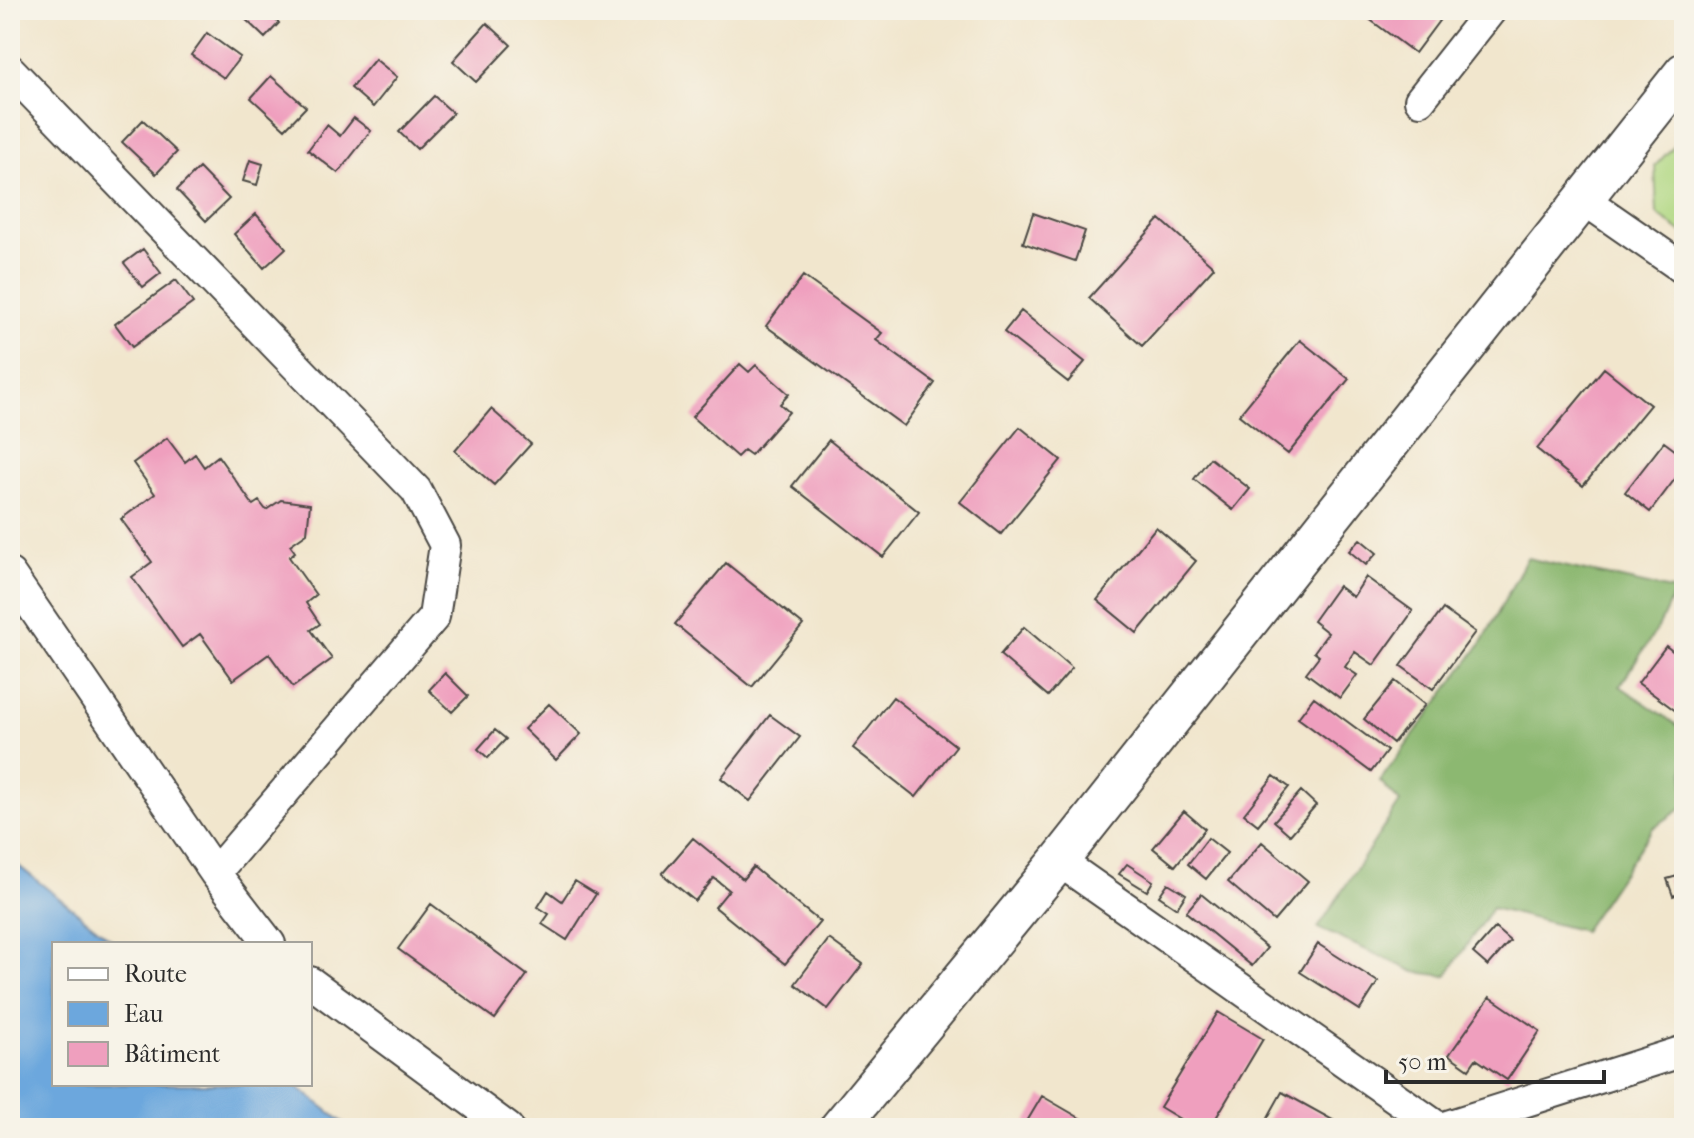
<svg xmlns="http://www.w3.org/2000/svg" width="1694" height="1138" font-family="'IM FELL French Canon',serif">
<rect width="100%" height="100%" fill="#f7f3e8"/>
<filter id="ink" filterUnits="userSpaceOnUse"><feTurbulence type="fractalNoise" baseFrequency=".0125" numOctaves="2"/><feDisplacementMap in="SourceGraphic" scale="16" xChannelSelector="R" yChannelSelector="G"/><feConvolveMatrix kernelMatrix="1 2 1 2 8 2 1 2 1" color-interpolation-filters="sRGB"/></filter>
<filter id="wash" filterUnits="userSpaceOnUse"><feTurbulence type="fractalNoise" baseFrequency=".006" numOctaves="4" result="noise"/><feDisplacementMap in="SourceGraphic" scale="32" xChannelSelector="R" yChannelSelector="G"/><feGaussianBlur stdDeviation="1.8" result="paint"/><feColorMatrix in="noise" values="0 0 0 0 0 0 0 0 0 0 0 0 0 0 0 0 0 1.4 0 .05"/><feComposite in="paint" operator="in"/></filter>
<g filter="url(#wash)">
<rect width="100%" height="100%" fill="#f1e6cd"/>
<path fill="#b1d883" stroke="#6e8257" stroke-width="2" d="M 1684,135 L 1684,234 L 1657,214 L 1655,166 Z"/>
<path fill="#8cb871" stroke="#5c724e" stroke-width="2" d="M 1527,558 L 1675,591 L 1659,626 L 1620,686 L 1684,730 L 1684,807 L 1653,828 L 1583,931 L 1492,908 L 1446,976 L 1415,972 L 1318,928 L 1400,802 L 1380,781 L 1483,641 Z"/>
<path fill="#6ca7dd" stroke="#4c6984" stroke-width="2" d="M 10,859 L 117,944 L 54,944 L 54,1084 L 294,1084 L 350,1128 L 10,1128 Z"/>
<g id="blocks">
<path fill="#ef9fbe" d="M 240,10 L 264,10 L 279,23 L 265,38 L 238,12 Z
M 1357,10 L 1447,10 L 1415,53 Z
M 487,23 L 511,45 L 476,82 L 453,61 Z
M 207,33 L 240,57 L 224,78 L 191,55 Z
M 375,59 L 397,77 L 373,107 L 351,88 Z
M 271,76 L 306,107 L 285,129 L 251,98 Z
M 434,96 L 453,113 L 417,149 L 399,132 Z
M 354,118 L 371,131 L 338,173 L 308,150 L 327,125 L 340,136 Z
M 143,120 L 177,152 L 156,174 L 122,142 Z
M 250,160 L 263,164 L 257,185 L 243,181 Z
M 199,168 L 229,199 L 206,221 L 177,190 Z
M 1033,213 L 1085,231 L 1075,261 L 1023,243 Z
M 256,214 L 286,248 L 264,268 L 234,234 Z
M 1160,219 L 1214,267 L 1142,346 L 1089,298 Z
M 143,249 L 161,273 L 143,287 L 124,263 Z
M 803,276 L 882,333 L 876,340 L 935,383 L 904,426 L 766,326 Z
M 176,280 L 193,303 L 132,347 L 115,324 Z
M 1021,311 L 1085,362 L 1068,382 L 1004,332 Z
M 1300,340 L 1349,379 L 1288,454 L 1239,415 Z
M 740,364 L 749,372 L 756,365 L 789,394 L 780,404 L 789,412 L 751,455 L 744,450 L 737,457 L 692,417 Z
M 1604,368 L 1650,405 L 1583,486 L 1537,449 Z
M 491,409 L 531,444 L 494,485 L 455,451 Z
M 1020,427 L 1061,460 L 1001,534 L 960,502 Z
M 167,438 L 185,462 L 195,454 L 204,467 L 218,456 L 253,505 L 259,501 L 266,510 L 281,500 L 310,504 L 307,533 L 290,545 L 295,552 L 289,557 L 316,595 L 306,603 L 320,624 L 311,630 L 332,659 L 293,687 L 269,654 L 233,680 L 200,634 L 182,647 L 132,577 L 152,562 L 121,519 L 155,494 L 133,463 Z
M 829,440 L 919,512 L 883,557 L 792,486 Z
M 1664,442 L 1684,457 L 1684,467 L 1650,512 L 1625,492 Z
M 1210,458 L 1250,489 L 1233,510 L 1194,479 Z
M 1156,527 L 1196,561 L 1137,633 L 1097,600 Z
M 1360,539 L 1377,553 L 1366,565 L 1349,551 Z
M 726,563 L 803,625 L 752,687 L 675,624 Z
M 1366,577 L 1413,611 L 1374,665 L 1355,652 L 1345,667 L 1357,675 L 1340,698 L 1306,673 L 1319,656 L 1314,652 L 1328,633 L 1313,621 L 1338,586 L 1353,597 Z
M 1443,609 L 1475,632 L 1433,689 L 1401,666 Z
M 1024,627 L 1072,668 L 1048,696 L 1000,655 Z
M 1666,646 L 1684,660 L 1684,717 L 1638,683 Z
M 445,673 L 468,696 L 452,712 L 429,690 Z
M 1395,681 L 1425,705 L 1393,743 L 1364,719 Z
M 893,697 L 956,746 L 916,797 L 853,748 Z
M 1314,697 L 1387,751 L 1371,772 L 1298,718 Z
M 549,704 L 581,734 L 556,760 L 524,729 Z
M 770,715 L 800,737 L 750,801 L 721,778 Z
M 495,730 L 506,739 L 488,758 L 478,749 Z
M 1274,776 L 1289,787 L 1258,825 L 1244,814 Z
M 1301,791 L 1316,805 L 1290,835 L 1274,821 Z
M 1184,811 L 1205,829 L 1175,866 L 1153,848 Z
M 693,838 L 743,879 L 753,867 L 820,922 L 785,964 L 715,907 L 729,890 L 714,878 L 695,901 L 662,874 Z
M 1208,838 L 1227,853 L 1206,879 L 1188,864 Z
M 1262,842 L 1308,881 L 1274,921 L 1228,882 Z
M 1127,864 L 1153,881 L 1147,891 L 1119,874 Z
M 1684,874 L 1684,892 L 1673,896 L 1667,879 Z
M 575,881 L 596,894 L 567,940 L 542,924 L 549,914 L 538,907 L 548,891 L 562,901 Z
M 1168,883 L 1186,894 L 1177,908 L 1159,896 Z
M 1201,894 L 1267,948 L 1252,966 L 1186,912 Z
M 431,904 L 527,975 L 495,1019 L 398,949 Z
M 1495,928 L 1510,941 L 1488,966 L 1473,953 Z
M 829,939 L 863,964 L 828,1009 L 795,984 Z
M 1318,944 L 1378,982 L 1360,1010 L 1300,972 Z
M 1684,951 L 1684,975 L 1683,975 L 1676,953 Z
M 1490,997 L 1540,1031 L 1507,1080 L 1476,1059 L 1469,1069 L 1449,1055 Z
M 1218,1012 L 1263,1039 L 1210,1128 L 1195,1128 L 1160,1107 Z
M 1282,1092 L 1342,1125 L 1340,1128 L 1262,1128 Z
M 1042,1096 L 1097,1128 L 1023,1128 Z"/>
</g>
</g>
<g filter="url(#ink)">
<use href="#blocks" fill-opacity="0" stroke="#494743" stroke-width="2"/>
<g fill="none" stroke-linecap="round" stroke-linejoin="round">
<g stroke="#494743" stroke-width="34">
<path id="minor" d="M 10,70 L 416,490 L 445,545 L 434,617 L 215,873
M 1420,100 L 1491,10
M 1583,199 L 1684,269
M 10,574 L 215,873 L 270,944
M 1059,861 L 1439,1128
M 310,982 L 508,1128
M 1441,1128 L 1684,1051"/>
</g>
<g stroke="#494743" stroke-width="42">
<path id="tertiary" d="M 839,1128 L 1059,861 L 1684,72"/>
</g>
<use href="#minor" stroke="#fff" stroke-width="30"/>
<use href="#tertiary" stroke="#fff" stroke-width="38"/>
</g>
</g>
<rect width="1694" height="1138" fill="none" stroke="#f7f3e8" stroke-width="40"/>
<rect x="52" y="942" width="260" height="144" fill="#f7f3e8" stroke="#a5a39c" stroke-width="2"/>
<rect x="68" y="968" width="40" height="12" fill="#ffffff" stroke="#a5a39c" stroke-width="2"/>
<text x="124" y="982" font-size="24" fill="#2b2b2b">Route</text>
<rect x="68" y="1002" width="40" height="24" fill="#6ca7dd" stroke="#a5a39c" stroke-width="2"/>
<text x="124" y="1022" font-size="24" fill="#2b2b2b">Eau</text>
<rect x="68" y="1042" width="40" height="24" fill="#ef9fbe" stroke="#a5a39c" stroke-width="2"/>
<text x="124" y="1062" font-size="24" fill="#2b2b2b">Bâtiment</text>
<path d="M1386 1070v12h218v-12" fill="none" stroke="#2b2b2b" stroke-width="4"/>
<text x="1398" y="1070" font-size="24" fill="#2b2b2b" stroke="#f7f3e8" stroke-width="6" paint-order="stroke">50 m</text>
</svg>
